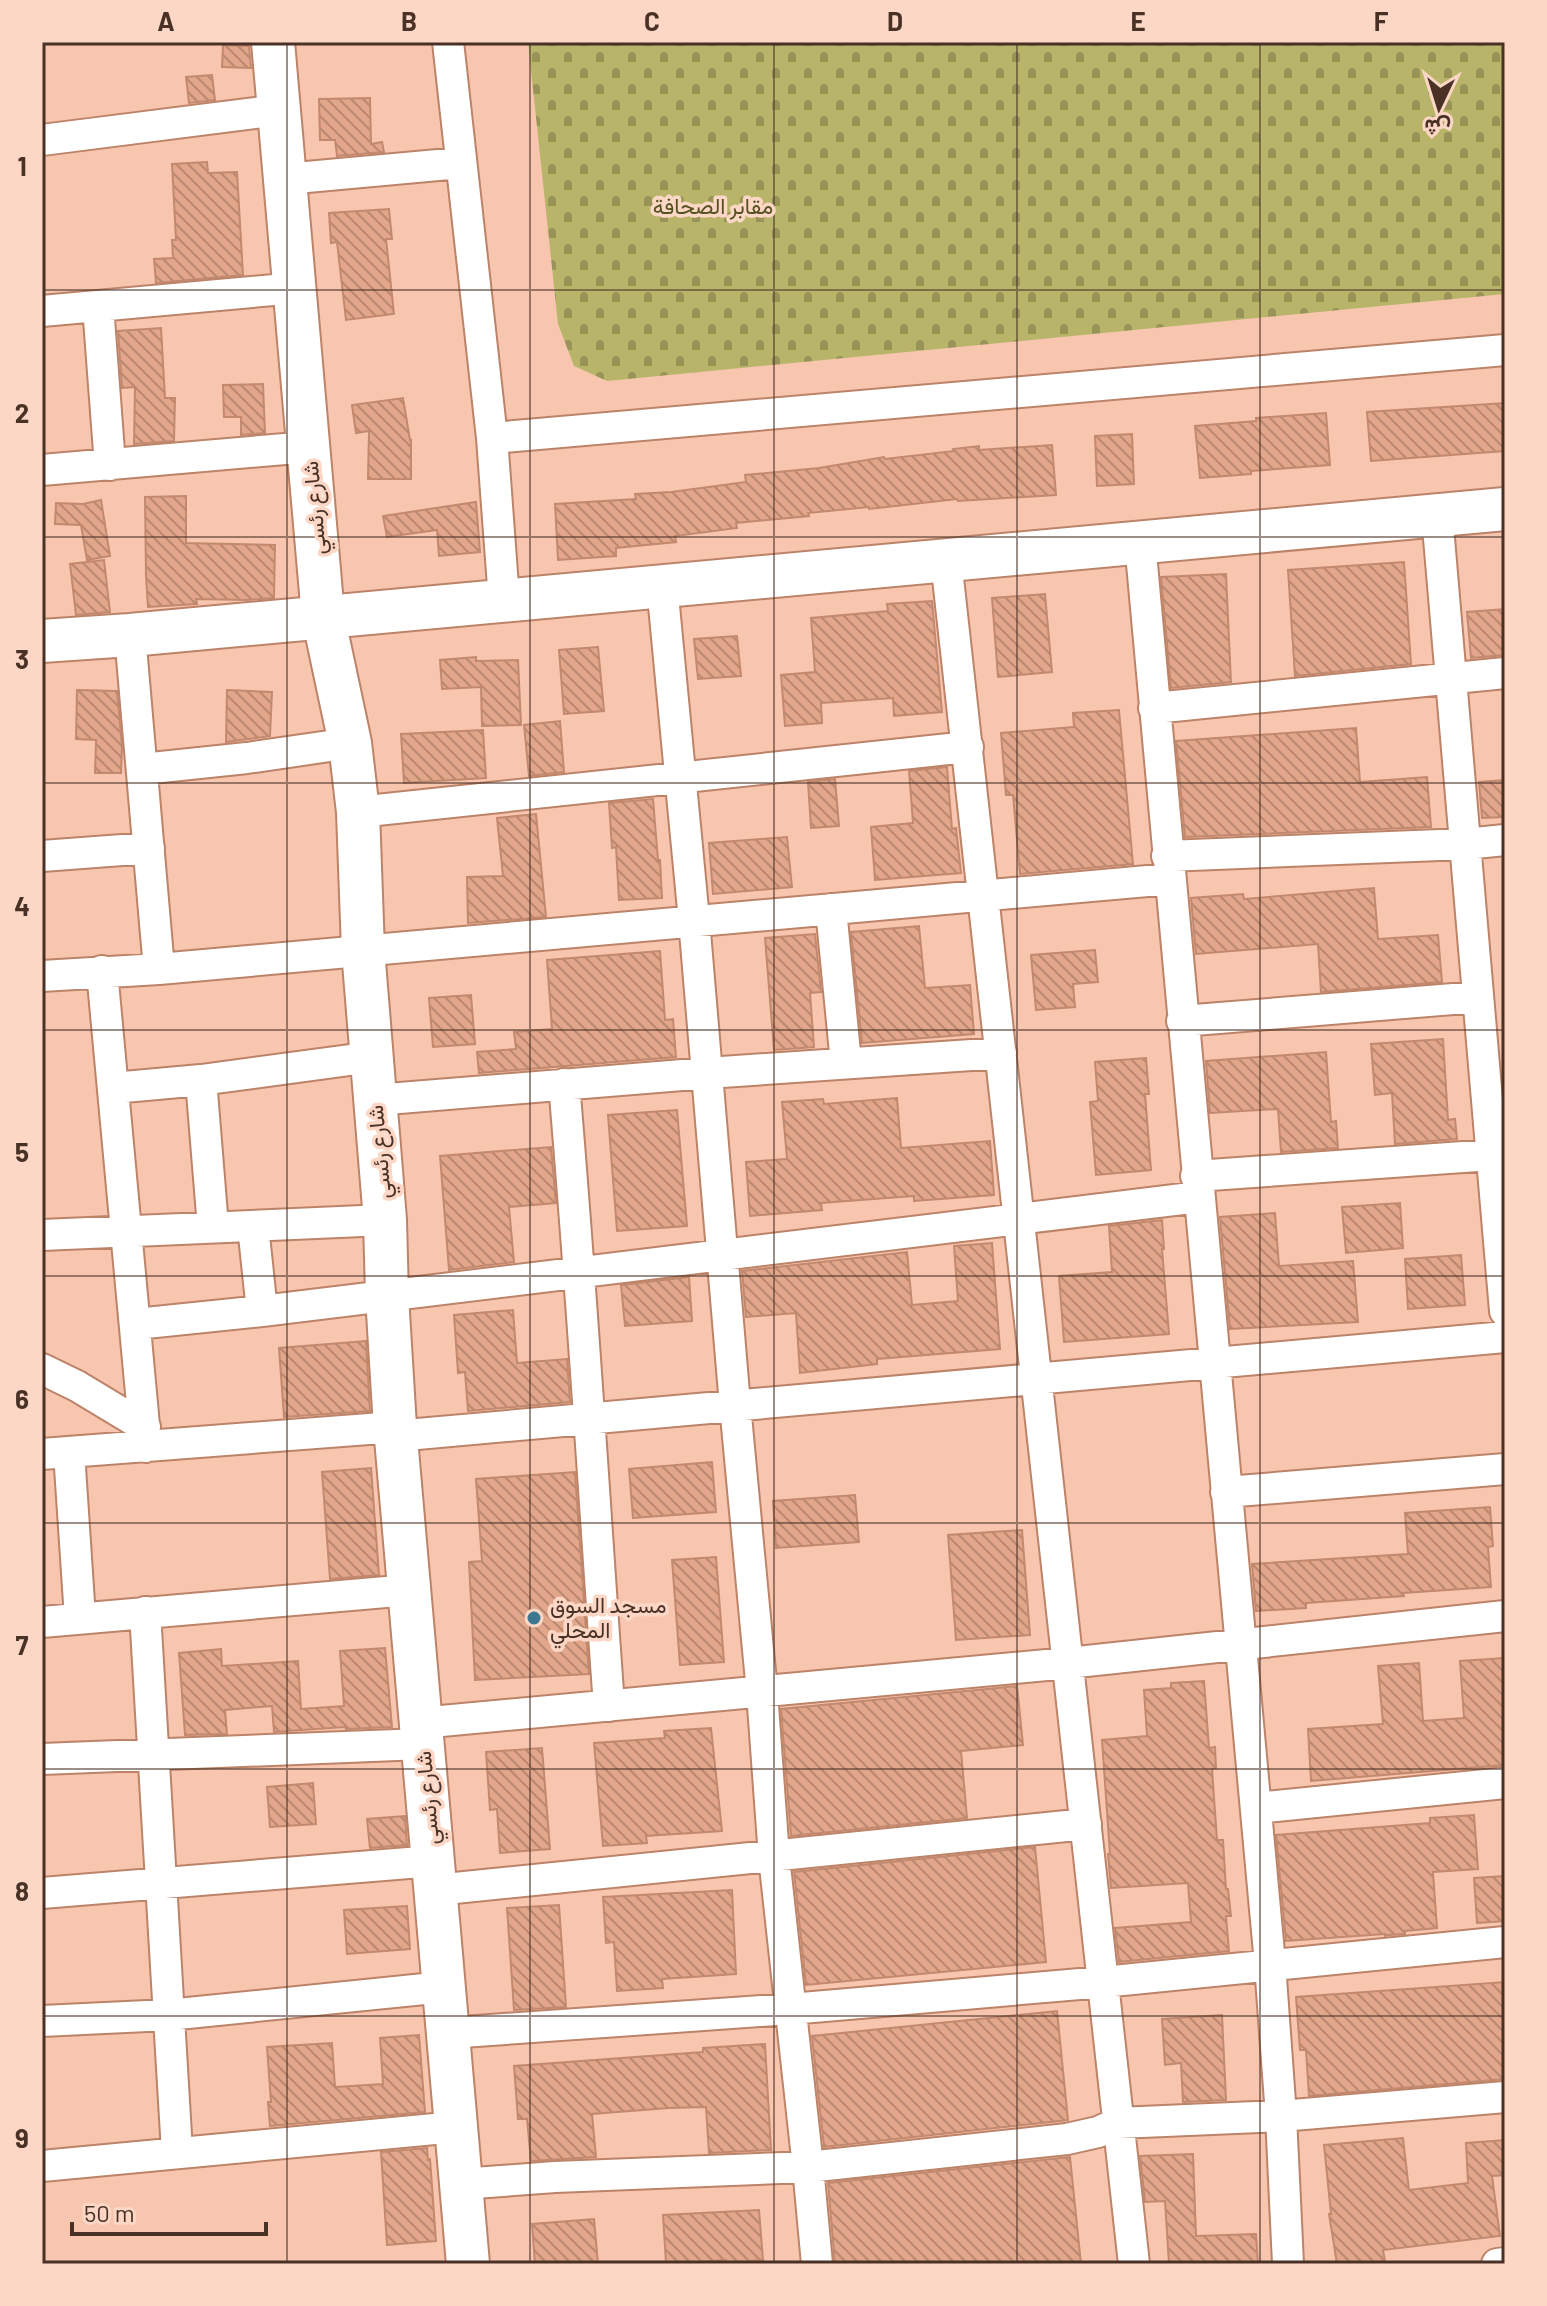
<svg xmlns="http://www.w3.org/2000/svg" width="1547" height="2306" font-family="Barlow,Vazirmatn,sans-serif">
<defs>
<pattern id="cemetery-stones" width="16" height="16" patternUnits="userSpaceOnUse" patternTransform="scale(2)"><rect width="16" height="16" fill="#b8b56a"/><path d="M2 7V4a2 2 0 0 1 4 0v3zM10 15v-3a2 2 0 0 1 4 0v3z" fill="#989457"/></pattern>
<pattern id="building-back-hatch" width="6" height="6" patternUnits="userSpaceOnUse" patternTransform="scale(2)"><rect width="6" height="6" fill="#e2a68a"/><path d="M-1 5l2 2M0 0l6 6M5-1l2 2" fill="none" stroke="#b98871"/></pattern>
</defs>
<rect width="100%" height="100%" fill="#f8c6af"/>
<path fill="url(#cemetery-stones)" d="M 528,42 L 1505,42 L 1505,294 L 607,381 L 574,366 L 558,324 Z"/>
<path fill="url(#building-back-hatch)" stroke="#c3896e" stroke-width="2" d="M 223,45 L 249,46 L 251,68 L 222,67 Z
M 212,75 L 215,100 L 189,103 L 186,77 Z
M 370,98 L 371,144 L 382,142 L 384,152 L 337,156 L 335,140 L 320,140 L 319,99 Z
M 207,162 L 208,173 L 237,172 L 243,275 L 156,283 L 154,259 L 173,258 L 172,240 L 176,240 L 172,164 Z
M 389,209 L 392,239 L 386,239 L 394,314 L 346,320 L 337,242 L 331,243 L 329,213 Z
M 161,328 L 165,398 L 175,398 L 174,441 L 134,444 L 135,387 L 122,388 L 118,331 Z
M 263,384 L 265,433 L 241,435 L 241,417 L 224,417 L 223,385 Z
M 403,398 L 410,440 L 411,440 L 411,479 L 368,479 L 369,431 L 356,433 L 352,405 Z
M 1505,403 L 1505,451 L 1371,461 L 1367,412 Z
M 1326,413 L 1330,465 L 1251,471 L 1251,474 L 1200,478 L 1195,426 L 1256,421 L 1256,418 Z
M 1132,434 L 1134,484 L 1097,486 L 1095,436 Z
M 1052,445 L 1056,495 L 958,501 L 957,499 L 869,509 L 869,507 L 808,513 L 809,516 L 736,523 L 737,528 L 675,536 L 676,542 L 616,548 L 616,556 L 558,560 L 555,504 L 636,499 L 635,494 L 671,492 L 746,482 L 745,475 L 819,468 L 884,457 L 885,459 L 954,451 L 953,449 L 979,446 L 979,450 Z
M 186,496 L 186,543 L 275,545 L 274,598 L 247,600 L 196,599 L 197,604 L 148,607 L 146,576 L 145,497 Z
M 101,500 L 110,556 L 87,560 L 81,525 L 55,524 L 56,503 L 83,504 Z
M 476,502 L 480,552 L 439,556 L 437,530 L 387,537 L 383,516 Z
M 104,560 L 110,612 L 76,615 L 70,564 Z
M 1404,562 L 1411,664 L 1295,676 L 1288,570 Z
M 1226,574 L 1231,682 L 1171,688 L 1161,577 Z
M 1045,594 L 1052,672 L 998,677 L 992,598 Z
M 932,601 L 942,712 L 894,716 L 893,698 L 821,703 L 822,723 L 785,726 L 781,675 L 815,672 L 811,618 L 888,611 L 887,604 Z
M 1505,609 L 1505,655 L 1471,658 L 1467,612 Z
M 737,636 L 741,676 L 698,679 L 694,639 Z
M 598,647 L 604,711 L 564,714 L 559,650 Z
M 476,657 L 476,661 L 518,660 L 521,725 L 482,726 L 481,687 L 442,689 L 440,660 Z
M 77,690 L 117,691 L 122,746 L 121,773 L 95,773 L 96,740 L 76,739 Z
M 227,690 L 272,692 L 270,736 L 226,742 Z
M 1119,710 L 1133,864 L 1020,874 L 1013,795 L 1006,795 L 1001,733 L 1074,727 L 1073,713 Z
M 560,721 L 564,772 L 529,776 L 524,725 Z
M 1356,728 L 1360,782 L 1427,777 L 1431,827 L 1185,837 L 1176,741 Z
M 483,730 L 486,778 L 404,783 L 401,734 Z
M 947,767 L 952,829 L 956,828 L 961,873 L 875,880 L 871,827 L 913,823 L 909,771 Z
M 835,779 L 839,826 L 811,828 L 808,782 Z
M 1505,780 L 1505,817 L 1482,818 L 1479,782 Z
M 653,799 L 658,860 L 660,860 L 662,898 L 619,900 L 616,847 L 612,848 L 609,803 Z
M 536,814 L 546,917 L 468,923 L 467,877 L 503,876 L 497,818 Z
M 787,837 L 792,887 L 713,894 L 709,843 Z
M 1374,888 L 1378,939 L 1438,935 L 1442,982 L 1321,992 L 1318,944 L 1196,954 L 1191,898 L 1243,894 L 1244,899 Z
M 919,926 L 925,988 L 970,985 L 974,1034 L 862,1043 L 851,932 Z
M 815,934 L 821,992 L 810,993 L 814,1047 L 774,1050 L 765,938 Z
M 1095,950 L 1098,982 L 1073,984 L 1075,1007 L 1036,1010 L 1031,955 Z
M 660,951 L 665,1020 L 673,1019 L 676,1057 L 479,1073 L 477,1052 L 516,1049 L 514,1032 L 552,1029 L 547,960 Z
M 471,995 L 475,1044 L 433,1047 L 429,998 Z
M 1443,1039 L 1448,1120 L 1455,1119 L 1457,1139 L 1395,1144 L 1392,1093 L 1375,1095 L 1371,1044 Z
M 1326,1052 L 1331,1122 L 1336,1121 L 1338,1148 L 1281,1152 L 1278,1109 L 1210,1113 L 1206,1061 Z
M 1146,1058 L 1149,1094 L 1145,1094 L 1151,1170 L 1096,1175 L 1090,1102 L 1098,1101 L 1095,1062 Z
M 897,1098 L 901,1148 L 990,1141 L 994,1195 L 914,1201 L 914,1196 L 821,1203 L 822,1210 L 750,1216 L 746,1162 L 787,1159 L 782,1102 L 823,1099 L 824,1104 Z
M 677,1110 L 687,1226 L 617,1231 L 608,1115 Z
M 551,1147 L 556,1203 L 509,1207 L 514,1262 L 449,1270 L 440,1156 Z
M 1400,1203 L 1403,1248 L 1346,1253 L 1342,1207 Z
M 1275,1213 L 1279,1266 L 1353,1261 L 1358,1322 L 1230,1329 L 1220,1217 Z
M 1162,1220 L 1164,1249 L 1162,1249 L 1169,1334 L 1064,1342 L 1059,1276 L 1112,1272 L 1109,1226 Z
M 992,1243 L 1000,1349 L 877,1359 L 877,1364 L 800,1373 L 796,1313 L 746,1317 L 742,1271 L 907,1252 L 912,1305 L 958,1301 L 954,1246 Z
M 1461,1255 L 1465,1305 L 1408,1309 L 1405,1259 Z
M 689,1277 L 692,1321 L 625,1326 L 621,1285 Z
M 513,1310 L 517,1363 L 567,1359 L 570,1402 L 468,1411 L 465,1372 L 458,1373 L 454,1315 Z
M 366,1341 L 370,1411 L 284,1417 L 279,1348 Z
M 712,1462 L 716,1512 L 633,1518 L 629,1469 Z
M 371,1468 L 379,1575 L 330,1579 L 322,1472 Z
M 575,1472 L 589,1674 L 475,1680 L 469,1562 L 482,1561 L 476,1479 Z
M 855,1495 L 859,1542 L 776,1548 L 773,1501 Z
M 1490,1507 L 1493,1546 L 1488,1547 L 1491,1587 L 1403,1593 L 1404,1596 L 1306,1603 L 1306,1608 L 1256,1611 L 1252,1564 L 1408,1554 L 1405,1513 Z
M 1022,1530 L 1030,1635 L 956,1640 L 948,1535 Z
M 716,1557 L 724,1662 L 680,1665 L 672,1560 Z
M 385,1648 L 392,1727 L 346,1729 L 345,1727 L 274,1732 L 272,1706 L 225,1710 L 227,1734 L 185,1735 L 179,1653 L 221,1649 L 222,1666 L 298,1661 L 301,1709 L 344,1706 L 340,1651 Z
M 1504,1658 L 1505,1765 L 1311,1781 L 1308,1729 L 1383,1724 L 1378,1666 L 1419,1663 L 1423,1721 L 1464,1718 L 1460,1661 Z
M 1204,1681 L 1209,1748 L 1215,1747 L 1216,1768 L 1212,1769 L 1217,1840 L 1223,1840 L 1226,1889 L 1228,1889 L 1231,1916 L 1226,1916 L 1229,1951 L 1119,1962 L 1115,1928 L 1191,1922 L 1188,1883 L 1111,1888 L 1108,1854 L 1110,1854 L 1102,1740 L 1147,1736 L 1144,1690 L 1171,1688 L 1171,1683 Z
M 1017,1686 L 1023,1745 L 961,1751 L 967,1818 L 791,1836 L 781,1709 Z
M 711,1728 L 722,1831 L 646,1836 L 647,1843 L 603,1846 L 594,1743 L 665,1738 L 664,1731 Z
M 542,1748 L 550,1849 L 500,1853 L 497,1809 L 490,1810 L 486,1752 Z
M 313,1783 L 316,1824 L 270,1827 L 267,1787 Z
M 1474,1815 L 1478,1869 L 1433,1872 L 1437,1928 L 1405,1931 L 1405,1934 L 1389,1935 L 1385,1936 L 1385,1934 L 1286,1941 L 1276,1835 L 1430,1823 L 1430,1818 Z
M 405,1816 L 407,1845 L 370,1848 L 367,1819 Z
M 1035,1847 L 1046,1962 L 806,1985 L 794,1872 Z
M 1505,1876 L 1505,1921 L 1477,1923 L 1474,1878 Z
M 732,1890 L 736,1974 L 662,1979 L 663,1988 L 617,1991 L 614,1942 L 606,1943 L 603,1897 Z
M 559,1905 L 566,2007 L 514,2010 L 507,1908 Z
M 407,1906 L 410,1949 L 347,1954 L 344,1910 Z
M 1505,1982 L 1505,2079 L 1309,2096 L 1306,2050 L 1300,2050 L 1296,1997 Z
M 1057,2011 L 1068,2120 L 824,2147 L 812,2036 Z
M 1222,2015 L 1226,2100 L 1183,2102 L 1181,2063 L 1165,2065 L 1162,2019 Z
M 419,2035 L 425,2112 L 270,2126 L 268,2102 L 271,2102 L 267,2047 L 332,2043 L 335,2087 L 383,2084 L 380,2038 Z
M 765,2044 L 771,2150 L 709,2153 L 706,2107 L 669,2108 L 592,2114 L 596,2157 L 531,2161 L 527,2119 L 518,2119 L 514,2066 L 703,2052 L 703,2048 Z
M 1403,2138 L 1409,2190 L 1468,2183 L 1466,2143 L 1505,2140 L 1505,2175 L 1492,2176 L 1500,2236 L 1383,2250 L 1385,2261 L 1363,2264 L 1337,2264 L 1329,2214 L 1331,2214 L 1324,2145 Z
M 427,2148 L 428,2160 L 430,2159 L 436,2241 L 387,2245 L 381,2152 Z
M 1193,2154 L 1196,2236 L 1256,2234 L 1258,2264 L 1169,2264 L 1165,2201 L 1145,2202 L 1140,2156 Z
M 1070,2157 L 1081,2264 L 835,2264 L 828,2183 Z
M 759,2210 L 763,2260 L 726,2263 L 726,2260 L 666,2264 L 663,2215 Z
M 594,2219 L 598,2264 L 535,2264 L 532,2224 Z"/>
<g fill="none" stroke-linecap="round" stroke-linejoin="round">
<g stroke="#bc8368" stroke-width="34">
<path id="street" d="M 448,42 L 492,438 L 504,600
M 42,140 L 279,110
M 285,179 L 460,163
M 98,306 L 110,465
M 42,311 L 296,288
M 492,438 L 1505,350
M 42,470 L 308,447
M 1437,515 L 1505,1311
M 1140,542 L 1270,1964 L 1281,2116 L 1288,2264
M 946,560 L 1134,2264
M 662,585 L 694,920 L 735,1405 L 762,1692 L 774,1857 L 808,2167 L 817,2264
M 130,635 L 159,969
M 1154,708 L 1505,673
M 142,769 L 247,758 L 350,743
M 358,812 L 968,747
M 42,856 L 149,848
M 1167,856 L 1465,844 L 1505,840
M 831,909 L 846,1063
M 102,971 L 146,1447
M 42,976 L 159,969 L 1170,879
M 1182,1021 L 1478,997
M 201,1080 L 213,1227
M 564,1084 C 582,1291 594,1499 609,1706
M 113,1088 L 201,1080 L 372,1057
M 375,1100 L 707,1073 L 1001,1053
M 1196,1176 L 1491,1155
M 253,1226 L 262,1311
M 42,1235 L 385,1220
M 136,1324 L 262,1311 L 1199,1197
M 42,1369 L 77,1386 L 145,1427
M 395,1436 L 1505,1337
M 69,1452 L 80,1618
M 42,1454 L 395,1427
M 1226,1492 L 1505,1469
M 145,1612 L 177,2152
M 42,1622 L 409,1590
M 420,1723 L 1068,1663 L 1505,1616
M 42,1759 L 422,1744
M 1256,1808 L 1505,1783
M 435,1890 L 1086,1824
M 42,1893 L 433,1861
M 42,2021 L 168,2015 L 444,1987
M 448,2033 L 790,2009 L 1103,1982 L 1505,1942
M 42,2166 L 456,2127
M 461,2184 L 555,2177 L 808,2167 L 1067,2139 L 1098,2132 L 1118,2123 L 1281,2116 L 1505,2097
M 1497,2264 L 1505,2263"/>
</g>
<g stroke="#bc8368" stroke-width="46">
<path id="secondary" d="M 273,42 L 323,616 L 350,743 L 358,812 L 363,950 L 385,1220 L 387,1296 L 395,1427 L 468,2264
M 42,641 L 130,635 L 1505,509"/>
</g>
<use href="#street" stroke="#fff" stroke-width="30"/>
<use href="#secondary" stroke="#fff" stroke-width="42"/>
</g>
<path fill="none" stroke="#493126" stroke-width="2" stroke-opacity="0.55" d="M 287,42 L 287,2264M 530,42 L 530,2264M 774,42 L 774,2264M 1017,42 L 1017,2264M 1260,42 L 1260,2264M 42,290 L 1505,290M 42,537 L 1505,537M 42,783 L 1505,783M 42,1030 L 1505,1030M 42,1276 L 1505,1276M 42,1523 L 1505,1523M 42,1769 L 1505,1769M 42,2016 L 1505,2016"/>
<circle fill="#3c788f" stroke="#fcd7c5" stroke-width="3" cx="534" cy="1618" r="8"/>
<g text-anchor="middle" stroke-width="7" stroke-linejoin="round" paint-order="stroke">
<g font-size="22" fill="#555221" stroke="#fcd7c5">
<text x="713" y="214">مقابر الصحافة</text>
</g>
<g font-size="22" fill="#493126" stroke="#fcd7c5">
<text transform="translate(314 508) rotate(-95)" y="8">شارع رئسي</text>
<text transform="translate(379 1152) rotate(-95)" y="8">شارع رئسي</text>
<text transform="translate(427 1798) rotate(-95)" y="8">شارع رئسي</text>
</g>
<g font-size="22" fill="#493126" stroke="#fcd7c5" text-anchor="start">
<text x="550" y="1613">مسجد السوق<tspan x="550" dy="25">المحلي</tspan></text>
</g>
</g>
<rect width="1547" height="2306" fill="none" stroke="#fcd7c5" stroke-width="88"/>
<g transform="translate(1439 108) rotate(184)" stroke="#fcd7c5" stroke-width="6" paint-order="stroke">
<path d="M0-6L14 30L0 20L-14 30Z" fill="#493126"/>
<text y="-12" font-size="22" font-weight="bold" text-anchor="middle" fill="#493126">ش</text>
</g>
<path d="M72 2222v12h194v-12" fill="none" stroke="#493126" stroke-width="4"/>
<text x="84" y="2222" font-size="24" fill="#493126" stroke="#fcd7c5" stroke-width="6" paint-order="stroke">50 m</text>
<rect x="44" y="44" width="1459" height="2218" fill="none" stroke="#493126" stroke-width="3"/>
<g font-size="26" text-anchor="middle" font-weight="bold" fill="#493126">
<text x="166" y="31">A</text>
<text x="409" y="31">B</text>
<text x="652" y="31">C</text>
<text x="895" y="31">D</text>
<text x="1138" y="31">E</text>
<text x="1381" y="31">F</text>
<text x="22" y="176">1</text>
<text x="22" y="423">2</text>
<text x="22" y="669">3</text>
<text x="22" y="916">4</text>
<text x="22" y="1162">5</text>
<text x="22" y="1409">6</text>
<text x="22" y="1655">7</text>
<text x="22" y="1901">8</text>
<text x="22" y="2148">9</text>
</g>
</svg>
